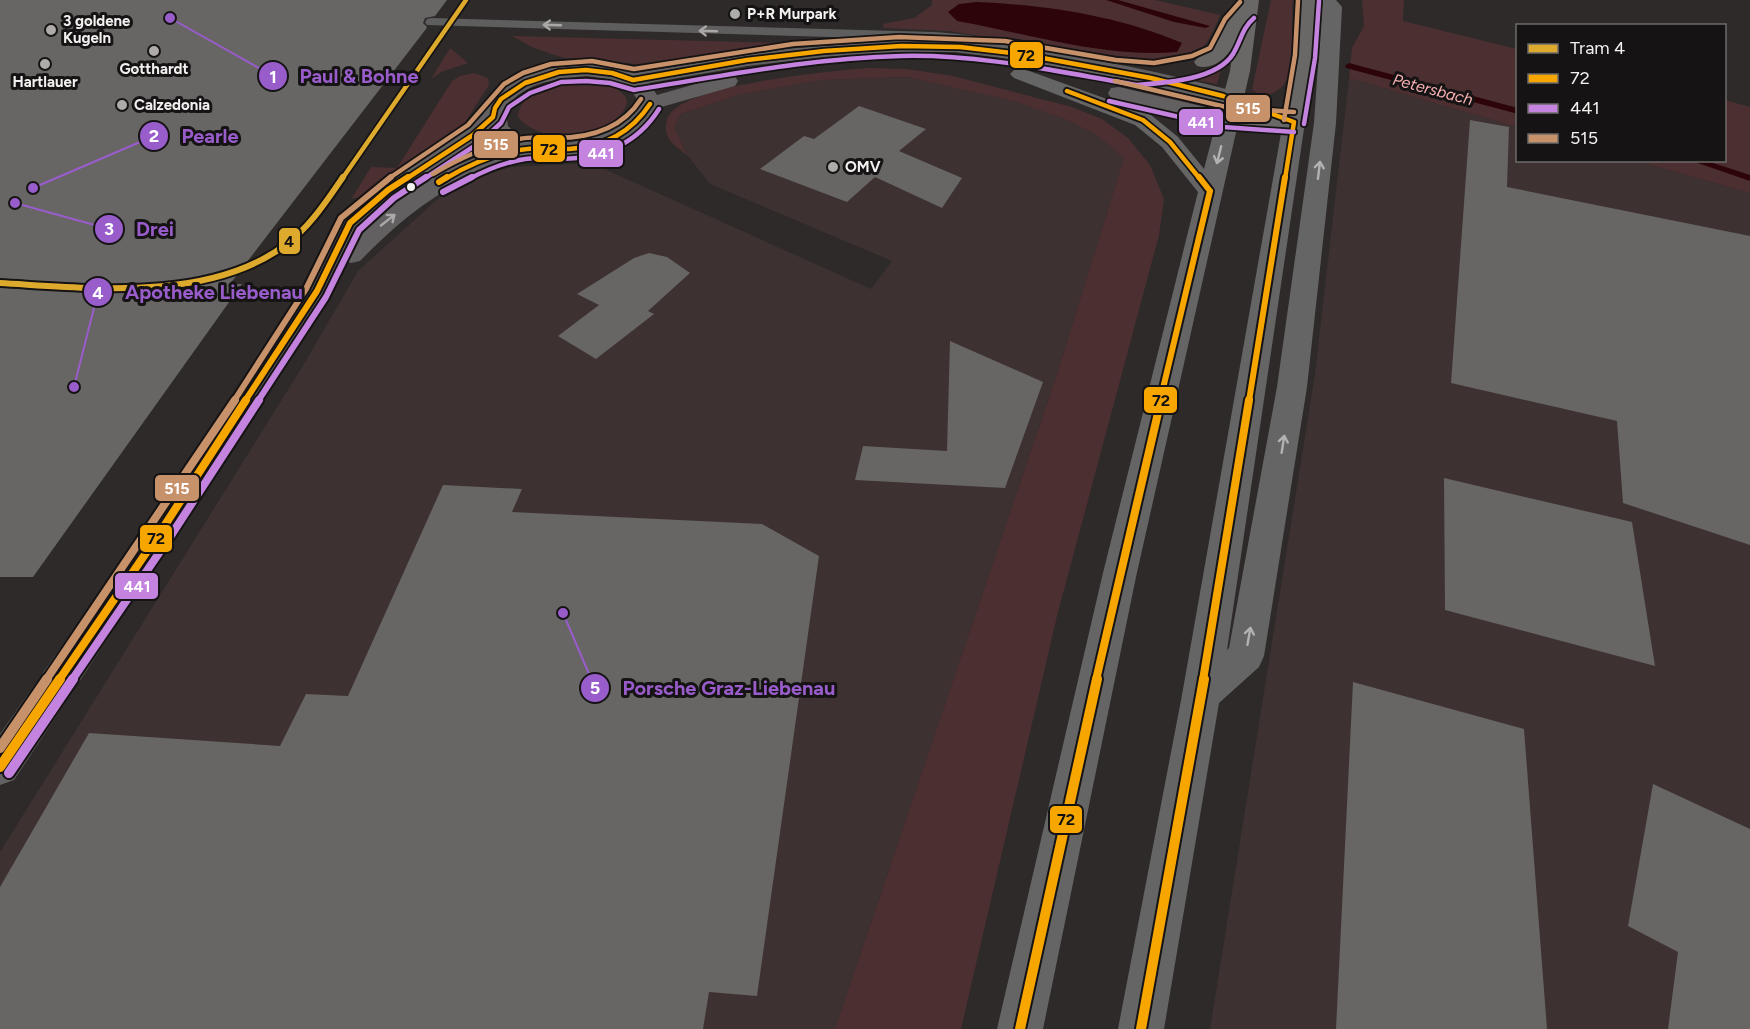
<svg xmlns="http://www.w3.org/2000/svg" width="1750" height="1029" font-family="Figtree,sans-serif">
<rect width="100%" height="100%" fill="#2e2a2a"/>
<path fill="#3d3131" d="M 907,77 L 1018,102 L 1067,120 L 1095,134 L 1124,158 L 1057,374 L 835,1029 L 0,1029 L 0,852 L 304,364 L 358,271 L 440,197 L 470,179 L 511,167 L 591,163 L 871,289 L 892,261 L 710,184 L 688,156 L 674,127 L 681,114 L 738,95 L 821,80 Z
M 1349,78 L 1517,127 L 1518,160 L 1637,161 L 1750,193 L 1750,1029 L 1210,1029 L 1315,374 Z"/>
<path fill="#4c2f31" d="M 932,0 L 1155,0 L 1220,15 C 1201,63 1191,62 1142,65 L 950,31 L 884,28 L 883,24 L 914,18 L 932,5 Z
M 1271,0 L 1293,0 C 1291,17 1294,62 1289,75 C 1283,91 1267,101 1252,90 Z
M 1362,0 L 1404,0 L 1403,21 L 1517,49 L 1517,127 L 1349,78 L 1352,48 L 1364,26 Z
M 512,36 L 781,43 L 766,48 L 673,63 L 637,64 L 564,58 L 534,48 Z
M 450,48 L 468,63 L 441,72 L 431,79 Z
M 1222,65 L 1217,84 L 1181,77 Z
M 747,67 L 670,87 L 666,82 Z
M 869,68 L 907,69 L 953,76 L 1072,107 L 1102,119 L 1128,138 L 1150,165 L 1164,199 L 1159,235 L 1057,616 L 961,1029 L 835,1029 L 1057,374 L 1124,158 L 1095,134 L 1067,120 L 1017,102 L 907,77 L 821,80 L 738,95 L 681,114 L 674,127 L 688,156 C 682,151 671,144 668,137 C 665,131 665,122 669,115 C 689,84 831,71 869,68 Z
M 474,73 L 488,78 L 489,85 L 462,127 L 447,140 L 363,198 L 352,198 L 371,167 L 397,168 L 452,81 L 460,76 Z
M 1098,76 L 1167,92 L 1191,100 L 1189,104 L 1096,79 Z
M 572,81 C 588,81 648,87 619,116 C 596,140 539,144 518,117 C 520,91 550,86 572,81 Z
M 1725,100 L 1750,107 L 1750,193 L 1637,161 L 1724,160 Z
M 481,144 L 488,147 L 417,189 L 373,224 L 365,224 L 422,176 Z"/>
<path fill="#2d040a" d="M 977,2 C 1046,5 1119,16 1182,43 L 1177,52 C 1103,58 1030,34 957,21 L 948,12 L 959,4 Z"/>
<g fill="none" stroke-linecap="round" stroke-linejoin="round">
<path fill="#2d040a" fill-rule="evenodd" d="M 1106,0 L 1118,0 L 1210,26 L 1206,28 L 1174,22 Z
M 1349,63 L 1518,108 L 1518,114 L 1346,68 L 1345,66 Z
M 1689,160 L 1704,160 L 1750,175 L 1750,181 Z"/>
</g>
<path fill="#686565" d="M 0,0 L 447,0 L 435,16 L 425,18 L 423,23 L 427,27 L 426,29 L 230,284 L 242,284 L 33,577 L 0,577 Z
M 859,106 L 926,129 L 899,151 L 962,178 L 942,208 L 875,177 L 847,202 L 760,169 L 804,136 L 814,139 Z
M 1470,120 L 1509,127 L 1507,187 L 1750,236 L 1750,545 L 1623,503 L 1617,421 L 1451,383 Z
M 649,253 L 667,257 L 690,273 L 648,311 L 654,314 L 596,359 L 558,336 L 599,305 L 577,294 L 634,258 Z
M 950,341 L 1043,382 L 1005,488 L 855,480 L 863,446 L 947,451 Z
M 1444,478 L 1632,522 L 1655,666 L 1445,610 Z
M 443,485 L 522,489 L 512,512 L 762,524 L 819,556 L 757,996 L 709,992 L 703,1029 L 0,1029 L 0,887 L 89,733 L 280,746 L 306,694 L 348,696 Z
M 1353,682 L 1524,729 L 1547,1029 L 1336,1029 Z
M 1653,784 L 1750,829 L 1750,1029 L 1668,1029 L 1678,952 L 1628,926 Z"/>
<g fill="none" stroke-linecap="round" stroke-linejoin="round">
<path fill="#5f5e5e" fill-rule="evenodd" d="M 431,18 L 934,32 C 959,34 1027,39 1044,57 L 1037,61 L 999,48 L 934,40 L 427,25 L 425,22 L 427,19 Z"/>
<path fill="#626060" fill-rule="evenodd" d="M 900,40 C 1016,40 1131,65 1242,93 L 1245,98 L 1242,103 L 1234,105 L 1086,72 L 1002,58 L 955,52 L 900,52 L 824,57 L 747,66 L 649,83 L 657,95 L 727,75 L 735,76 L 738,81 L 735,86 L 658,108 C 638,142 598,155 560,156 C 551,156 542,154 533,155 C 518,158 503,163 489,169 C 438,189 398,222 360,261 L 351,263 L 344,261 L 330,291 L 173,540 L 14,780 L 0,785 L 0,734 L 149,522 L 304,291 L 336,224 L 379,185 L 465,130 L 483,114 L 492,96 L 513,80 L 547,69 L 586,64 L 616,68 L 635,73 L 785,49 ZM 586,76 C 609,79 630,80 639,104 C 617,140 540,159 508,126 L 506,111 C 519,82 558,79 586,76 ZM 489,132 L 496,140 L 509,147 C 449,162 398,195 354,238 L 356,232 L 397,195 Z
M 1119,87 L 1236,114 L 1239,119 L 1236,124 L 1228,126 L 1111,98 L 1108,93 L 1111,88 Z"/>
<path fill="#6a6767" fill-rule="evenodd" d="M 1239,0 L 1259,0 L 1250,71 L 1240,114 L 1284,116 L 1295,56 L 1299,0 L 1319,0 L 1315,56 L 1305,122 L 1302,127 C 1277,133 1245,130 1220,124 L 1217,119 L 1230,71 L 1233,47 C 1224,60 1213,70 1197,66 L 1194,62 C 1199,55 1208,53 1213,46 C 1222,34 1221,16 1238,10 Z"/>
<path fill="#666565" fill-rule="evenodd" d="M 1316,0 L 1336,0 L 1342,7 L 1336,123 L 1307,387 L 1264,656 L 1259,667 L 1219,703 L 1164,1029 L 1118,1029 L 1182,695 L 1283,122 L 1286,117 L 1294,115 L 1302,117 L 1305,122 L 1227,650 L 1229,648 L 1277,387 L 1314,123 L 1322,8 Z
M 1021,68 L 1151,115 L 1178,137 L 1204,169 L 1217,119 L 1220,114 L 1228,112 L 1236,114 L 1239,119 L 1136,577 L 1043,1029 L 997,1029 L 1102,577 L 1198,192 L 1162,147 L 1135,125 L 1014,78 L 1010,74 L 1014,70 Z"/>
<g stroke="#151313" stroke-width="8">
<path id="bus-1-far3" d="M 1067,91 L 1143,120 L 1170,142 L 1200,179
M 406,179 L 473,135 L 493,117 L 495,108 L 501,99 L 525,83 L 559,72 L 586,70 L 612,73 L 633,80 L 747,60 L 824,51 L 901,46 L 960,47 L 1021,54 L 1151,78 L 1223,96 L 1294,122
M 445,179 C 470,164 498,152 527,149 C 541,147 555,149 569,149 C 603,147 631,133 650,104
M 1285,179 L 1294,122"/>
</g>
<g stroke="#151313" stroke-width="10">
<path id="bus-1-far2" d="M 1199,177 L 1210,191
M 439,182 L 447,177
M 245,401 L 317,291 L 350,223 L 388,190 L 408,177
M 1160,401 L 1210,191
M 1249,401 L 1285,177"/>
</g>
<g stroke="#151313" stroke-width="12">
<path id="bus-1-far1" d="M 59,680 L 161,531 L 246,400
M 1096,680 L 1161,400
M 1203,680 L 1249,400"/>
</g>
<g stroke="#151313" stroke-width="14">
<path id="bus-1" d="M 0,767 L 60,679
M 1020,1029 L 1097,679
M 1141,1029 L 1204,679"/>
</g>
<g stroke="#151313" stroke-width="8">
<path id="bus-2-far3" d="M 1109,101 L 1223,127 L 1294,132
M 1304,124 L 1315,58 L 1319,1
M 424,179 L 479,143 L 501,123 L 509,107 L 530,93 L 561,82 L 586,81 L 610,83 L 634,90 C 723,76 811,58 901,56 C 981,54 1059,72 1137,85 C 1164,83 1217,80 1233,54 C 1241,41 1242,28 1254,18
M 469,179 C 486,170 506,162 525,159 C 536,157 546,159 557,159 C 599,159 636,146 659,109"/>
</g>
<g stroke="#151313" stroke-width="10">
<path id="bus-2-far2" d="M 443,192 L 472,177
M 258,401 L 326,297 L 359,230 L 394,198 L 426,177"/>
</g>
<g stroke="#151313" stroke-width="12">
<path id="bus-2-far1" d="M 72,680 L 170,537 L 259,400"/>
</g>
<g stroke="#151313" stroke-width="14">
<path id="bus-2" d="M 9,773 L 73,679"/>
</g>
<g stroke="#151313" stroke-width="8">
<path id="bus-3-far3" d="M 1115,81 L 1226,107 L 1294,112
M 1284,120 L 1295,55 L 1298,0
M 433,174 C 460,158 488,145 519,139 C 532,136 544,138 556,138 C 591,138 622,129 641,99
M 388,179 L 468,125 L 504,84 L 523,73 L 551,64 L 592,61 L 634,69 L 793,44 L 899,37 L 1005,41 L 1116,60 L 1154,63 L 1192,56 L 1210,48 L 1225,19 L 1240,2"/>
</g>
<g stroke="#151313" stroke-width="10">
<path id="bus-3-far2" d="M 234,401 L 306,289 L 341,218 L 391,177"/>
</g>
<g stroke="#151313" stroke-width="12">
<path id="bus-3-far1" d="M 46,680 L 235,400"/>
</g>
<g stroke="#151313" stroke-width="14">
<path id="bus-3" d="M 0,748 L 47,679"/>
</g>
<use href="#bus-1-far3" stroke="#f7a600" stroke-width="4.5"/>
<use href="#bus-1-far2" stroke="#f7a600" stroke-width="6"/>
<use href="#bus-1-far1" stroke="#f7a600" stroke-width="8"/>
<use href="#bus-1" stroke="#f7a600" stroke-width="10"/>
<use href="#bus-2-far3" stroke="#c483df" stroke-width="4.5"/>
<use href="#bus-2-far2" stroke="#c483df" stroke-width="6"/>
<use href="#bus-2-far1" stroke="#c483df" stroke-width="8"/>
<use href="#bus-2" stroke="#c483df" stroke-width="10"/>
<use href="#bus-3-far3" stroke="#c7916a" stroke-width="4.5"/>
<use href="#bus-3-far2" stroke="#c7916a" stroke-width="6"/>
<use href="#bus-3-far1" stroke="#c7916a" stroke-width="8"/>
<use href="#bus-3" stroke="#c7916a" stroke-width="10"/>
<g stroke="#151313" stroke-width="8">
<path id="tram-1-far1" d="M 342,179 L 466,0"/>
</g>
<g stroke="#151313" stroke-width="10">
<path id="tram-1" d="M 0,283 C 90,288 207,302 284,246 C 309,228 326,202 343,177"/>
</g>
<use href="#tram-1-far1" stroke="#deaa2e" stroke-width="4.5"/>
<use href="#tram-1" stroke="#deaa2e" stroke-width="6"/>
</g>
<defs><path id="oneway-shaft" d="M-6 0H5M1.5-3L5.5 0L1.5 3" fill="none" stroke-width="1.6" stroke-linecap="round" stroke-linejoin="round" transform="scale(1.5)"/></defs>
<g stroke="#aaa7a7">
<use href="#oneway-shaft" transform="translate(552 25) rotate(-178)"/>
<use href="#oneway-shaft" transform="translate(708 31) rotate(-178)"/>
</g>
<g stroke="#b4b1b1">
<use href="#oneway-shaft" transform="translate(1219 155) rotate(104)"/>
<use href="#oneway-shaft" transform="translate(1319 170) rotate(-83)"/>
<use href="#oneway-shaft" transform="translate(1283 444) rotate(-81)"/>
<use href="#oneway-shaft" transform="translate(1249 636) rotate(-80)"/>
</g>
<use stroke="#aba8a8" href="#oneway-shaft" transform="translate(388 220) rotate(-38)"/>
<g fill="#afabab" stroke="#151313" stroke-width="2">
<circle cx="735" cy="14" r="6"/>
<circle cx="51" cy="30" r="6"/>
<circle cx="154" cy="51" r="6"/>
<circle cx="45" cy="64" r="6"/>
<circle cx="122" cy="105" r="6"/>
<circle cx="833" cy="167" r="6"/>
</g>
<circle fill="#f4f0f0" stroke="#151313" stroke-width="2" cx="411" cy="187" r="5"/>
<g text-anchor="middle" stroke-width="6" stroke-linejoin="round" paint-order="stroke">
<g font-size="15" font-weight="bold" fill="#f4f0f0" stroke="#151313" text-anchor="start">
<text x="747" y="19">P+R Murpark</text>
<text x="63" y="26">3 goldene<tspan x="63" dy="17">Kugeln</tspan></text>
<text x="154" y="74" text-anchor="middle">Gotthardt</text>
<text x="45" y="87" text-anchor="middle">Hartlauer</text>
<text x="134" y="110">Calzedonia</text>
<text x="845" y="172">OMV</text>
</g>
<g font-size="16" font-style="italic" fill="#f9b1b3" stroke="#151313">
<text transform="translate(1433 89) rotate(15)" y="6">Petersbach</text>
</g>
</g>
<path fill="none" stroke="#995dcb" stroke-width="2" d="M170 18L273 76M33 188L154 136M15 203L109 229M74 387L98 292M563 613L595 688"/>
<g fill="#995dcb" stroke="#151313" stroke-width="2">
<circle cx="170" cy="18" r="6"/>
<circle cx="33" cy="188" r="6"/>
<circle cx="15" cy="203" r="6"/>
<circle cx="74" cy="387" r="6"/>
<circle cx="563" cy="613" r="6"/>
<circle cx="273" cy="76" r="15"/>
<circle cx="154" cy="136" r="15"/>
<circle cx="109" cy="229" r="15"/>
<circle cx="98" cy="292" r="15"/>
<circle cx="595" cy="688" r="15"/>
</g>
<g font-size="18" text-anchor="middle" font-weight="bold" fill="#fff">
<text x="273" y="83">1</text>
<text x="154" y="142">2</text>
<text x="109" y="235">3</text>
<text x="98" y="299">4</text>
<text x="595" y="694">5</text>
</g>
<g font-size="20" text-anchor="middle" font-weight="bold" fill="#995dcb" stroke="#151313" stroke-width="6" stroke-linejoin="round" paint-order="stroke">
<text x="359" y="83">Paul &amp; Bohne</text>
<text x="210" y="143">Pearle</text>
<text x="155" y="236">Drei</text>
<text x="214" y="299">Apotheke Liebenau</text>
<text x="729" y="695">Porsche Graz-Liebenau</text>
</g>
<g stroke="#151313" stroke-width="2">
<rect x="1009" y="41" width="35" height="28" rx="6" fill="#f7a600"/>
<rect x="1225" y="94" width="46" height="29" rx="6" fill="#c7916a"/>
<rect x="1178" y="108" width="46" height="28" rx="6" fill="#c483df"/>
<rect x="473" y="130" width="46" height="29" rx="6" fill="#c7916a"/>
<rect x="532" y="134" width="34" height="29" rx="6" fill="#f7a600"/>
<rect x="578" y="139" width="46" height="29" rx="6" fill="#c483df"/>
<rect x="278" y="227" width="23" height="28" rx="6" fill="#deaa2e"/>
<rect x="1143" y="386" width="35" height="28" rx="6" fill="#f7a600"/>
<rect x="154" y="474" width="46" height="28" rx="6" fill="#c7916a"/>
<rect x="139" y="524" width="34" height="29" rx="6" fill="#f7a600"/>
<rect x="114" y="572" width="45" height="28" rx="6" fill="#c483df"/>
<rect x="1049" y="805" width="34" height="29" rx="6" fill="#f7a600"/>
</g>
<g font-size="16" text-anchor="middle" font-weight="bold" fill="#fff">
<text x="1248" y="114">515</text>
<text x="1201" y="128">441</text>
<text x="496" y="150">515</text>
<text x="601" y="159">441</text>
<text x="177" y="494">515</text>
<text x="137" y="592">441</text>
</g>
<g font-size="16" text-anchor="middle" font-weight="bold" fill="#111">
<text x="1026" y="61">72</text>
<text x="549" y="155">72</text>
<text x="289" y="247">4</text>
<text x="1161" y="406">72</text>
<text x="156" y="544">72</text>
<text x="1066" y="825">72</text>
</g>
<rect x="1516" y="24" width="210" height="138" fill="#151313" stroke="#6e6b6b" stroke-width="1.5"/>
<rect x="1528" y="44" width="30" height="9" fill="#deaa2e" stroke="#6e6b6b" stroke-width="1.5"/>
<text x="1570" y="54" font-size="18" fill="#f4f0f0">Tram 4</text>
<rect x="1528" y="74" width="30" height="9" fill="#f7a600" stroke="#6e6b6b" stroke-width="1.5"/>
<text x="1570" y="84" font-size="18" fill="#f4f0f0">72</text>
<rect x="1528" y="104" width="30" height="9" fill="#c483df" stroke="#6e6b6b" stroke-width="1.5"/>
<text x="1570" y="114" font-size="18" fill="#f4f0f0">441</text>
<rect x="1528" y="134" width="30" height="9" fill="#c7916a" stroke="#6e6b6b" stroke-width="1.5"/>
<text x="1570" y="144" font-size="18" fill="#f4f0f0">515</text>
</svg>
